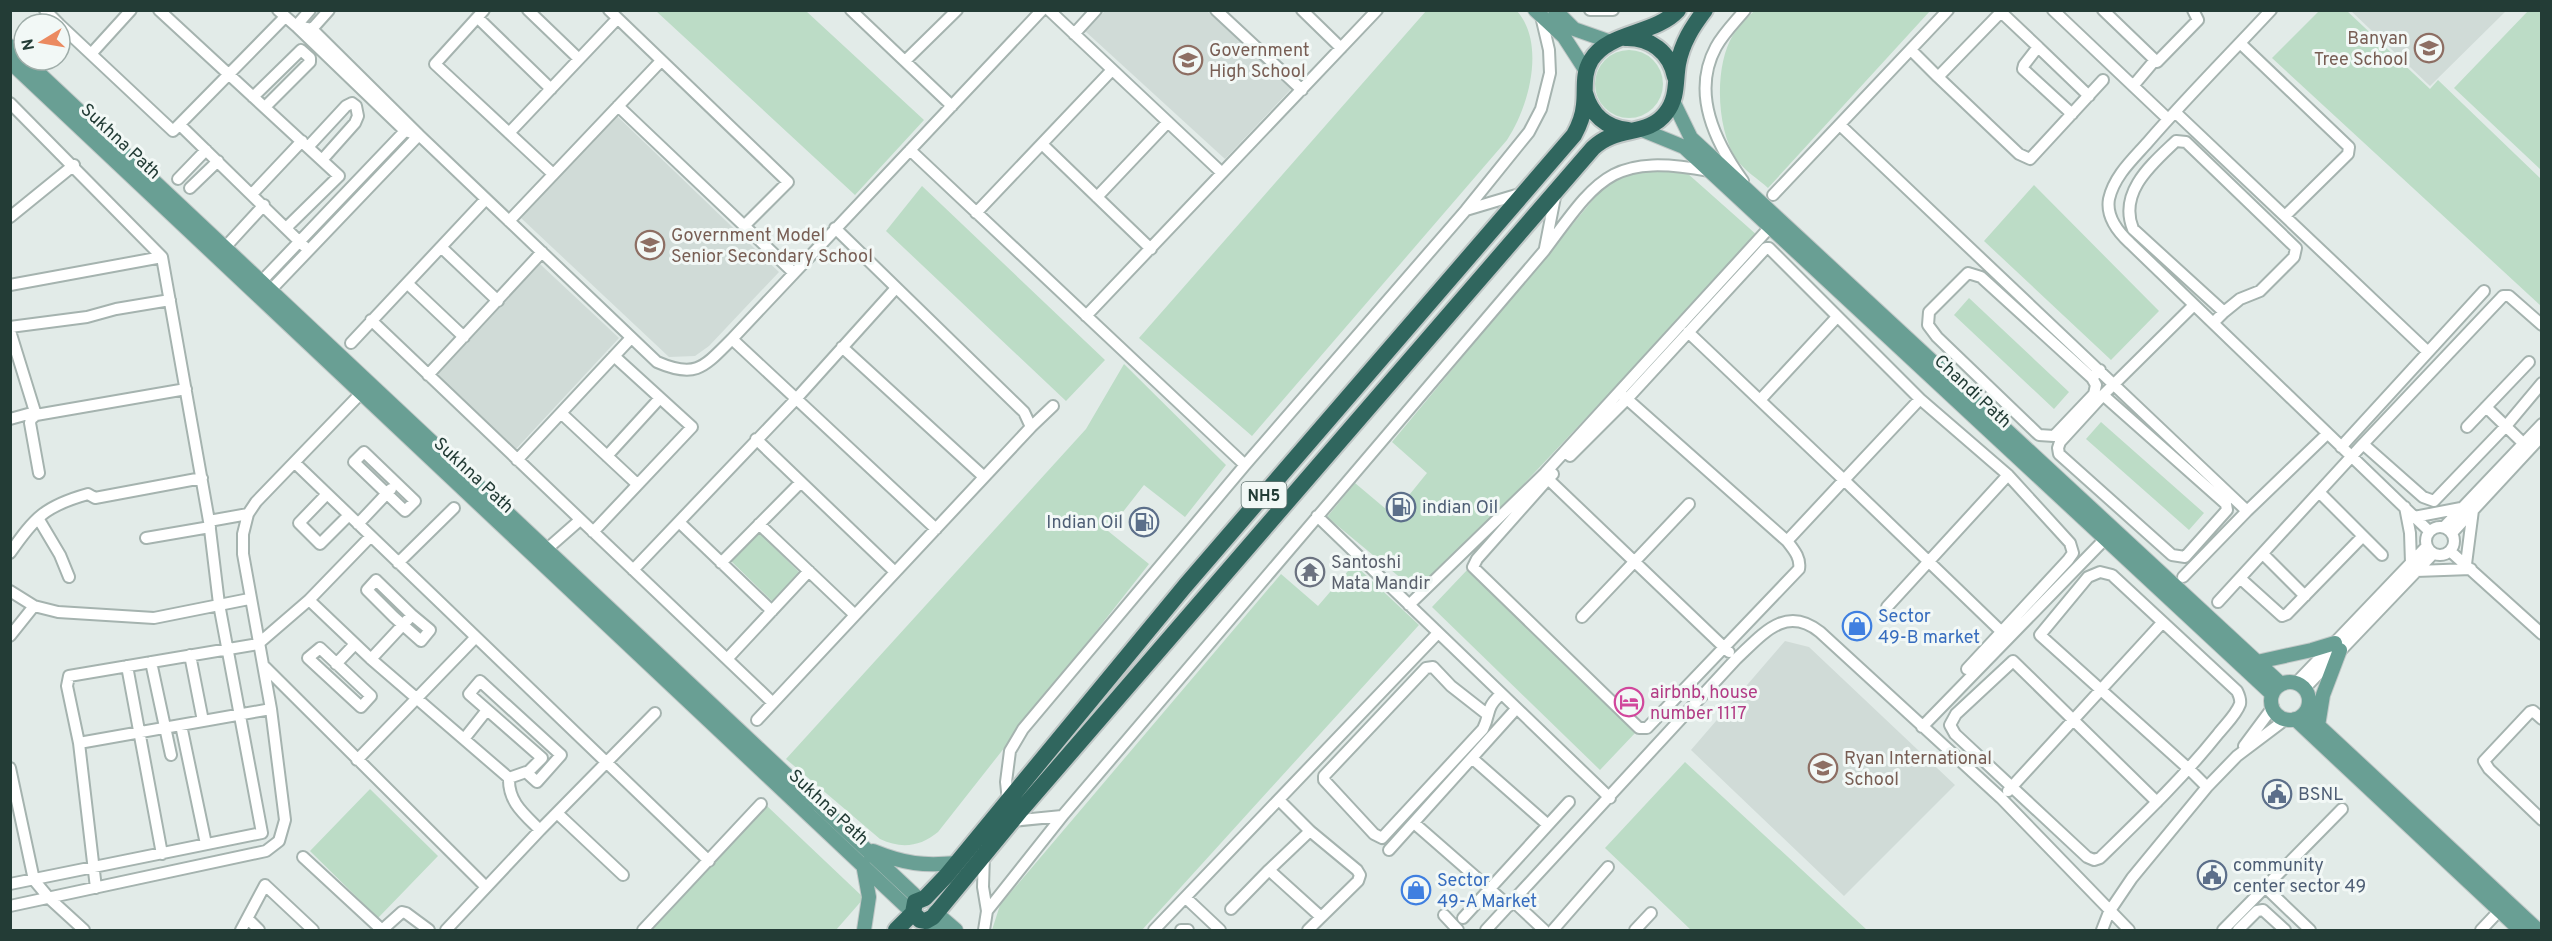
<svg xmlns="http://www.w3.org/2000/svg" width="2552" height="941" font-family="Overpass,sans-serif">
<rect width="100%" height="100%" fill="#e2ebe8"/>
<path fill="#d0dbd7" d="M 1105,11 L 1207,11 L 1291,89 L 1225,159 L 1085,31 Z
M 2351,11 L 2506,11 L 2430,86 Z
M 617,116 L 779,272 L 709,346 L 695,356 L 669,357 L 521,218 Z
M 540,264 L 619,338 L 516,449 L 437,375 Z
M 1785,641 L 1809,647 L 1955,785 L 1844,896 L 1691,750 Z"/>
<path fill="#bcdcc6" d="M 656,11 L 806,11 L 924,120 L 855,195 Z
M 1426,11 L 1517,11 C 1546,44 1529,107 1507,140 L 1252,436 L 1139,338 Z
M 1754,11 L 1930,11 L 1768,188 C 1758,179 1744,170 1737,160 C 1716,130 1714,66 1733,35 C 1739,26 1747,18 1754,11 Z
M 2319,11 L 2347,11 L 2430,89 L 2438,80 L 2541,179 L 2541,306 L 2272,58 Z
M 2528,11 L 2541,11 L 2541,170 L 2454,88 Z
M1595 84a34 34 0 1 1 68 0a34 34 0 1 1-68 0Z
M 1649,170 L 1687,173 L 1758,236 L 1420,594 L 1327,517 L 1355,483 L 1393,515 L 1427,473 L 1392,442 L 1606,184 L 1626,174 Z
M 2034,185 L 2159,311 L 2111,360 L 1984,241 Z
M 922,186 L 1105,360 L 1066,401 L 886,231 Z
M 1969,298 L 2069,392 L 2054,409 L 1954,315 Z
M 1124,364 L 1226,465 L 1185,517 L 1144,485 L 1108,531 L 1149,564 L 938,832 C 920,847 901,849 880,839 L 786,759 L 1086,429 Z
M 2101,422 L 2204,513 L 2189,530 L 2086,439 Z
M 759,532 L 801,574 L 773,602 L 731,561 Z
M 1354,564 L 1419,625 L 1142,930 L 992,930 L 1000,905 L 1281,574 L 1318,606 Z
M 1468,569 L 1636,732 L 1600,770 L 1432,607 Z
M 1685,762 L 1867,930 L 1691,930 L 1605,848 Z
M 370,789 L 438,856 L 378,918 L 310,851 Z
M 767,806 L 864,898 L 836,930 L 652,930 Z"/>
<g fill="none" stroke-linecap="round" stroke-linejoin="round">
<g stroke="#a5b3af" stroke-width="14">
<path id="minor" d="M 45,10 L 59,24
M 159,10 L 339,176 L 286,228
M 310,10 L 296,26 L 405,131 L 419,135 L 657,362 C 696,379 704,367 732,339 L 1042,10
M 484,10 L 435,64 L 553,174
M 528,10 L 579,59
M 609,10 L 788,182 L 744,226
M 851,10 L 952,106
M 1049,10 L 1222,173
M 1216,10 L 1302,90
M 1302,10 L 1341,48
M 1590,10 L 1613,10
M 2053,10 L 2168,119
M 2103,10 L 2157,62 L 2198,20 L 2193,10
M 2271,10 C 2230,54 2187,97 2148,142 C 2133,159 2114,176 2109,199 C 2106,216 2118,232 2130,243 L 2429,531
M 2001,12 L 2038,47
M 478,18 L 551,89
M 60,25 L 173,131 L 285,17
M 312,29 L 329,10
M 1074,34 L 1096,10
M 2240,43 L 2349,147 L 2348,154 L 2285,216
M 1911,50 L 1938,77 L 2003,10
M 91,54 L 131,10
M 905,61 L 957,10
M 1938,77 L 2019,154 L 2030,159 L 2103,80
M 2133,86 L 2155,60
M 253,97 L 301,50 L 310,58 L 310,62 L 265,107
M 10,103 L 162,257 L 209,521 L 248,514
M 618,106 L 794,273
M 2175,112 L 2428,352
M 2072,114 L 2023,69 L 2024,65 L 2038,47 L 2089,96
M 180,125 L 304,246
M 1840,125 L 2247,511
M 509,133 L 617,19
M 1043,145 L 1151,249
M 308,147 L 346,106 L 352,103 L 356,106 L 358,116 L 355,123 L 322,160
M 910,150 L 1245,465
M 178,179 L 206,150
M 1743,181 C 1715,142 1691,93 1716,47 C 1723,34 1735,22 1745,10
M 190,188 L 218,161
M 252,194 L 302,141
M 1773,195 L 1948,10
M 1097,197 L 1168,122
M 1466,210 L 1523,193
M 976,213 L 1112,70
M 10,217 L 74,165
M 509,221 L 661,61
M 230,242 L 264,205
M 441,247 L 498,301
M 1545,248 L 1556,192
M 408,284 L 464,337
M 10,285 L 162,257
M 256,287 L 405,131
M 265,296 L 419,135 L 312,29 L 296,26 L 278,10
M 1086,316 L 1377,10
M 371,320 L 773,703
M 2213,323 L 2224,312 L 2133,229 C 2118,192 2152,164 2176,141 L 2186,142 L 2296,248 L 2294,257 L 2260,291 L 2240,299 L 2224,312
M 2542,325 L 2509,296 L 2503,296 L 2363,444 L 2423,497 L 2434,501 L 2506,426 L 2542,383
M 10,327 L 87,317 L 116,309 L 170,300
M 10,331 L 36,415 L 186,389
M 1688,332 L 1844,480 L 1920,399 L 2008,475 L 2070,543 L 2073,553 L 2068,560 L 1967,669
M 732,339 L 936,529
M 351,343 L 486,199
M 842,347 L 983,476
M 428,375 L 542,252
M 2092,378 L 1981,277 L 1968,273 L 1929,312 L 1928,325 L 1937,337 L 2039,435 L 2054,436 L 2094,394 L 2096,385 L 2092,378 L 2100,370
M 2103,395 L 2226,504 L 2227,510 L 2185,557 L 2172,555 L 2059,454 L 2058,448 L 2060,442 Z
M 2103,395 L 2194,305
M 1760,400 L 1837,317
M 2486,407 L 2523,443
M 561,413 L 637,484
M 36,415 L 31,419 L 30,423 L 39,473
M 10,419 L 28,414 L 36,415
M 1031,427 L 1053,406
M 2467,427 L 2529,362
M 756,439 L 895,572
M 2341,447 L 2484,291
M 364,452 L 415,501 L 405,511 L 354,462 Z
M 607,456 L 660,398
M 1570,456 L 1627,399 L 1623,396
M 517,460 L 631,338
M 295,463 L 709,861
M 1553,474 L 1548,479 L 1729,652
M 1548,479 L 1477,559 L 1473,567 L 1639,728 L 1647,728 L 1799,569 C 1801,558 1794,550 1787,541 L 1627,399 L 1766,248 L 1769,248 L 1920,399
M 327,494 L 299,523 L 320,544 L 349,515
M 2405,507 L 2410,533 L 2411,563
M 1317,516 L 1610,798
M 2414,517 L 2461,508
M 38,518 L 60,555 L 69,577
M 679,522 L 772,611
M 358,524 L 391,489
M 759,524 L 855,615
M2426 541a14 14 0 1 1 28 0a14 14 0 1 1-28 0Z
M 2444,527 L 2542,424
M 593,532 L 692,427 L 614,356
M 2452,533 L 2542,436
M 2363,536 L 2382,555
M 146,538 L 210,527
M 1787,541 L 1844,480 L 2008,638
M 547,549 L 580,520
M 2450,551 L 2542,634
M 10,553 C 35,517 45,506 88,494 L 95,498 L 202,478
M 2264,555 L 2305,596
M 398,563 L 454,508
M 721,563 L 801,482
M 2466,564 L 2473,510
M 633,570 L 796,399 L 896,288
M 2416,571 L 2471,569
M 2183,577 L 2247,511 L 2327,434
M 2241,579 L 2282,616 L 2287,614 L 2363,536 L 2320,493
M 10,591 L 34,606 L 58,612 L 154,618 L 249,599
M 309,600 L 371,659 L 509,778
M 2218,602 L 2363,444
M 1409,605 L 1545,473 L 1771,226
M 1887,607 L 2008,475
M 1582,617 L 1689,504
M 10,636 L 34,606
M 320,648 L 371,696 L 361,707 L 308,658 Z
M 190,655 L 203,721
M 371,659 L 412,615 L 430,630 L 421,641 C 412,633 403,625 394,617 L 367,590 L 376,580 L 412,615
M 727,659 L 809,571
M 151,662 L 171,755
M 336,664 L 355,644
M 127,666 L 162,854
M 265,667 L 486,887
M 2296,683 L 2426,547
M 2305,688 L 2433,554
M 1488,715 L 1451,686 L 1433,667 L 1426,668 L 1324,776 L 1324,780 L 1374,834 L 1382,838 L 1483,729 C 1491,713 1485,709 1500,695
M 2542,719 L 2533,711 L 2530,712 L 2484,761 L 2489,769 L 2542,820
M 757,720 L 1031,427 L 1024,412 L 835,228
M 181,725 L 206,844
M 1922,727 L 2105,539
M 464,739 L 487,710
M 79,743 L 271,709
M 2244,746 L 2273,707
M 1473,759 L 1548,825
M 357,760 L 476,637
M 10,768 L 34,880 L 49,898 L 84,930
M 509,778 L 526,772 L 528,772 L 542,758 L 469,694 L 480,681 L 561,755 L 537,782 L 526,772
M 509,778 C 508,802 524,814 540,830
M 2008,791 L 2162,623
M 1279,800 L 1310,831 L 1357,870 L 1360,875 L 1358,881 L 1308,930
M 1008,801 L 1006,782 L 1010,751 L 1023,729 L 1245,465 L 1466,210 L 1529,132 L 1541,109 L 1550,73 L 1549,50 L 1541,16
M 2157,802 L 2013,661 L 1956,714 L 1950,725 L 1955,734 L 2087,857 L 2094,860 L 2100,858 C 2141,818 2182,779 2218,734 C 2225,725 2236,715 2240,704 C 2241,699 2239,695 2237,691 L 2112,575 L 2100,572 L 2088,577 L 2040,635 L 2190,770 L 2207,787
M 557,813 L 623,875
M 1012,821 L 1062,816
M 1414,823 L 1509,906
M 1310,831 L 1269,870 L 1321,917
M 1389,850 L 1516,709
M 984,854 L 983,887 L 987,911
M 303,857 L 382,930
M 10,884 L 262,833 L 219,604 L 209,521
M 2265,887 L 2310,930
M 96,888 L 79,743 L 67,686 L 69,676 L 258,644 L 309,600 L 371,536
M 1186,898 L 1220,930
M 1513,901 L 1544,930
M 10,906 L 266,851 L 279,841 L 285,820 L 271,709 L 243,554 L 243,534 L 248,514 L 256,502 L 366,388
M 1231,909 L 1269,870
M 1444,915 L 1458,930
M 1463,918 L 1569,802
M 248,919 L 259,930
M 241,930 L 265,885 L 313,930
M 382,930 L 402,912 L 406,913 L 429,930
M 446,930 L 540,830 L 655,713
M 643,930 L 761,804
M 984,930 L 987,911 L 1064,814 L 1544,251 C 1599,177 1611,153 1710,171
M 1154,930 L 1438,633
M 1181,930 L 1188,930
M 1486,930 L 1736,659 C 1762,635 1785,604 1820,632 L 2001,798 L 2129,930
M 1553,930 L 1608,867
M 1635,930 L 1651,913
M 2102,930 L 2109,912 L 2132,878 L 2207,787 L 2237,756 L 2286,719
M 2223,930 L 2342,809
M 2238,930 L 2257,911 L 2263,910 L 2285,930
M 2481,930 L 2499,911"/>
</g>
<g stroke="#c1c8c7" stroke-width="16">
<path id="major" d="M 1535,10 L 1564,37 L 1586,71
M 1555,10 L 1574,29 L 1611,42
M 10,46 L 24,59
M 25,60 L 919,899
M 10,62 L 913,913
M 1673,101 L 1691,138 L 2281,684
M 1640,129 L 1684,147 L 2272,694
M 2257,662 L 2312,650 L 2335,643
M2271 701a19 19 0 1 1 38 0a19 19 0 1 1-38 0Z
M 2305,713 L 2538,930
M 2295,719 L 2520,930
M 2318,726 L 2323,695 L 2340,650
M 873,851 C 905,864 923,866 957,863
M 863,864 L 869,897 L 864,930
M 935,912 L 956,930
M 928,920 L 939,930"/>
</g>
<g stroke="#c1c8c7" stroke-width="20">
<path id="highway" d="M 1625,38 C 1650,37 1670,52 1675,77
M 1585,93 C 1591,114 1606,128 1628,130
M 913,913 L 920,920 L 926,921 L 933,917 L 1021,810 L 1593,148 C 1617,125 1648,137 1666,113 C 1678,98 1675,81 1678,64 C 1682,43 1692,27 1705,10
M 896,930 L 913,913 L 915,902 L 925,898 L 946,876 L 1185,586 L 1574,135 C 1579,126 1583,116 1584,105 C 1586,89 1582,75 1591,60 C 1609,31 1655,35 1678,10"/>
</g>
<use href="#minor" stroke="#fff" stroke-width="10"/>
<use href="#major" stroke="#699f94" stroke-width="14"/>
<use href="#highway" stroke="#30665e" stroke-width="16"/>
</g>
<defs>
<g id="school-ring" transform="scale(1.5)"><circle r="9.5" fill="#f2f8f6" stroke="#8d6e63" stroke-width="1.5"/><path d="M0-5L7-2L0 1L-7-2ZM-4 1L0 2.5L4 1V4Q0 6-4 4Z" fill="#8d6e63"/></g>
<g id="fuel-ring" transform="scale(1.5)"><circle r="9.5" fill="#f2f8f6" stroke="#5c6f8a" stroke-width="1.5"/><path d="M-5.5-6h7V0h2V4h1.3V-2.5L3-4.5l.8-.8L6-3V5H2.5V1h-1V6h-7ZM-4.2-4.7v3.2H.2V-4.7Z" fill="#5c6f8a"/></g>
<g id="temple-ring" transform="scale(1.5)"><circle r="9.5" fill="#f2f8f6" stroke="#6b7280" stroke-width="1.5"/><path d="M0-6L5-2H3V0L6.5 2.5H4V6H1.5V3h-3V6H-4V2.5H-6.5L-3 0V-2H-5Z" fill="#6b7280"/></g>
<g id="shop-ring" transform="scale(1.5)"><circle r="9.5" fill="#f2f8f6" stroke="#3f7fe0" stroke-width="1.5"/><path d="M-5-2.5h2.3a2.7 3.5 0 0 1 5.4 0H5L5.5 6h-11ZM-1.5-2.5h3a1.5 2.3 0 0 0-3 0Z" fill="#3f7fe0"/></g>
<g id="hotel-ring" transform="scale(1.5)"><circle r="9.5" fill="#f2f8f6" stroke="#d1479c" stroke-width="1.5"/><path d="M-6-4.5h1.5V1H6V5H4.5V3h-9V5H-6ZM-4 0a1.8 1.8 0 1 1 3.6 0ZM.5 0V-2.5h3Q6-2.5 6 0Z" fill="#d1479c"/></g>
<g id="civic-ring" transform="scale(1.5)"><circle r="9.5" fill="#f2f8f6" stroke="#5c6f8a" stroke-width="1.5"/><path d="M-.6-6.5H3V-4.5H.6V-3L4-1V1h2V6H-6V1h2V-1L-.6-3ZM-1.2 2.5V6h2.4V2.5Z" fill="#5c6f8a"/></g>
</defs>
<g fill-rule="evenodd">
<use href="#school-ring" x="2429" y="48"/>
<use href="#school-ring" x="1188" y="60"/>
<use href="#school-ring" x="650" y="245"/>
<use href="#fuel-ring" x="1401" y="507"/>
<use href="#fuel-ring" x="1144" y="522"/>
<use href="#temple-ring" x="1310" y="572"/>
<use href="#shop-ring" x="1857" y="626"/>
<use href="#hotel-ring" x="1629" y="702"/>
<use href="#school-ring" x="1823" y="768"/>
<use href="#civic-ring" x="2277" y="794"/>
<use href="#civic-ring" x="2212" y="875"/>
<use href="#shop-ring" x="1416" y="890"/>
</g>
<g text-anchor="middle" stroke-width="6" stroke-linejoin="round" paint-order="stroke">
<rect fill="#f2f8f6" stroke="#617470" stroke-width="1.5" x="1241.5" y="482" width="45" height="26" rx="4.5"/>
<g font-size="16" font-weight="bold" fill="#233c36">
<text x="1264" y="501">NH5</text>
</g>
<g font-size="18" fill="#785e54" stroke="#f2f8f6" text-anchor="start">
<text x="2408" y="44" text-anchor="end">Banyan<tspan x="2408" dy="21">Tree School</tspan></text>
<text x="1209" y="56">Government<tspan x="1209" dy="21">High School</tspan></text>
<text x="671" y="241">Government Model<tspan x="671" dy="21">Senior Secondary School</tspan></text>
<text x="1844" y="764">Ryan International<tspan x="1844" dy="21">School</tspan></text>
</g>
<g font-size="18" fill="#233c36" stroke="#f2f8f6">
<text transform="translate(121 141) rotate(43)" y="6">Sukhna Path</text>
<text transform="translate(1973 391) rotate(43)" y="6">Chandi Path</text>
<text transform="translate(474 475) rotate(43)" y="6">Sukhna Path</text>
<text transform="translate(829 807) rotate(43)" y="6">Sukhna Path</text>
</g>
<g font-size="18" fill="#4e5e75" stroke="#f2f8f6" text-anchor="start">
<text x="1422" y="513">indian Oil</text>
<text x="1123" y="528" text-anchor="end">Indian Oil</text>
<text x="2298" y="800">BSNL</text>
<text x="2233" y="871">community<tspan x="2233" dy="21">center sector 49</tspan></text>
</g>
<g font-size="18" fill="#5b616d" stroke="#f2f8f6" text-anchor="start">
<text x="1331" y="568">Santoshi<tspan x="1331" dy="21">Mata Mandir</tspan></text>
</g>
<g font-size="18" fill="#366cbe" stroke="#f2f8f6" text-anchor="start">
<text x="1878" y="622">Sector<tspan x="1878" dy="21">49-B market</tspan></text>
<text x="1437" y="886">Sector<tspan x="1437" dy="21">49-A Market</tspan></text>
</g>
<g font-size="18" fill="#b23c85" stroke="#f2f8f6" text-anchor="start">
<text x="1650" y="698">airbnb, house<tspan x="1650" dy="21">number 1117</tspan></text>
</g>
</g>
<rect width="2552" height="941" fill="none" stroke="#233c36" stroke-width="24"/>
<g transform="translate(42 42) rotate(259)"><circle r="28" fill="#f2f8f6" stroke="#9fada9" stroke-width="1.5"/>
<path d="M0-4.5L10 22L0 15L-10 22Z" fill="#eb8a60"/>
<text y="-9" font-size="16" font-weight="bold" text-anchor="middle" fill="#233c36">N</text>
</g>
</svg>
